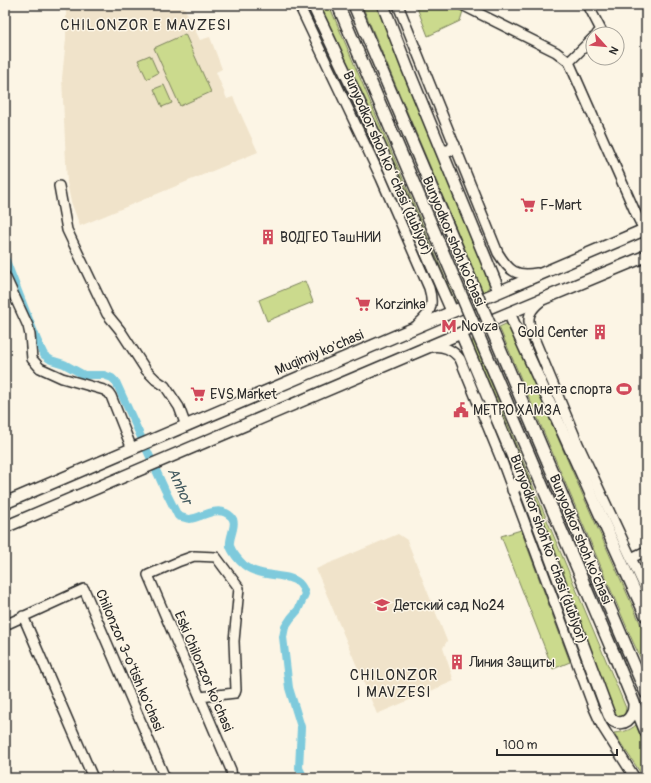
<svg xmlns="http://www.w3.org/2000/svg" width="651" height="783" font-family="Pangolin,sans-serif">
<rect width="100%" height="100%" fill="#fcf5e5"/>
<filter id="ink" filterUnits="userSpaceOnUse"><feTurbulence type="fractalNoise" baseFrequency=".025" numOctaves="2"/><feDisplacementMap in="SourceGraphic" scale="8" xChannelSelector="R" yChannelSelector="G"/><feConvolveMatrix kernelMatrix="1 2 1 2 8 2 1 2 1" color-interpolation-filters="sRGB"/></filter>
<g filter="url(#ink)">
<path fill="#f0e3ca" d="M 66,5 L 183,5 L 200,40 L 210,37 L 222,69 L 216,72 L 227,99 L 233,97 L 258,152 L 80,226 L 71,202 L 67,183 L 62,78 L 66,39 Z
M 398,534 L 407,540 L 447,641 L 443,648 L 454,681 L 377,714 L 316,569 Z"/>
<path fill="#cbda8d" stroke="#7b825c" d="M 319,5 L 329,5 L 456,303 L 451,300 L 417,217 L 383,139 Z
M 362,5 L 378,5 L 490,282 C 489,287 488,290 483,292 Z
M 416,5 L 450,5 L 463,11 L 460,21 L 428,36 Z
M 185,34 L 211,92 L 180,106 L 154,48 Z
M 150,55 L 158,73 L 147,79 L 138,60 Z
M 164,85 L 172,103 L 162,107 L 154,89 Z
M 305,281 L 313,302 L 267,321 L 259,300 Z
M 508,323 L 577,482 L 646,636 L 646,669 L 633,642 L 499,327 Z
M 473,339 L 547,520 L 626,708 L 625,713 L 621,717 L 615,716 L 564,581 L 518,454 L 472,345 Z
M 521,530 L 570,662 L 553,669 L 501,536 Z
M 636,725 L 646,748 L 646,778 L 644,778 L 614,733 C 623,732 629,731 636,725 Z"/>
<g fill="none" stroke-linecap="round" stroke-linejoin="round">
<path stroke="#7ecadc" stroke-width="8" d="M 5,258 L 37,340 L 44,355 L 51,360 L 64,364 L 84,375 L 104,375 L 112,378 L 116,382 L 165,490 L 178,516 C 182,517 187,519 190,519 C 201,518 214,507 226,513 C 242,520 228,535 230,546 C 232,552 239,561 244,565 C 261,579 286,572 299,583 C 302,586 304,590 305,594 L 298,610 L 291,618 L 285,627 L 283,637 L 289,688 L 301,727 L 299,768 L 304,778"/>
<g stroke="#2b2b2b" stroke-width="12">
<path id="minor" d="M 299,5 L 381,178 L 429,288 C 434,305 431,313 418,324
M 398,5 L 498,253 C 509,271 516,277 537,273
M 462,5 L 556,52 L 569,62 L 637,216 L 644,230
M 588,5 L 601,30 L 597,34
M 569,62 L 593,38
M 59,186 L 67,230 L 107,314 L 120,330 L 146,370 L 156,380 L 165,386 L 179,407 L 186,426
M 5,276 L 28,326 L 30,335 L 32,359 L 40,368 L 62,378 L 104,390 L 109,393 L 111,396 L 132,449
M 541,301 C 530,310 526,317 531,331 L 579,446 L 646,590
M 430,347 C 443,345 452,349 460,359 L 503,464 L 593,706 L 602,726 L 635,778
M 631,558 L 646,551
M 23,616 L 93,778
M 5,625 L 84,589 L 165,778
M 200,697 L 235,693 L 236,690 L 234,641 L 239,588 L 216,557 L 194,556 L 180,561 L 148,575 L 231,770 L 232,778"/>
</g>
<g stroke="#2b2b2b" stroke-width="14">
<path id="major" d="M 313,5 L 373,131 L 452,311
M 383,5 L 407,67 L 499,291
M 441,149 C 447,153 452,151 454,145
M 509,313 L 646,616
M 461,333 L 515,462 L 609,715 C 614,726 627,725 632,714 C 634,711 634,707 634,704
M 513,490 L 517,485 L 521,485 L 524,486
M 5,503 C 219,412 432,319 646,229
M 5,527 L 461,333 L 646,256
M 626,646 L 646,693
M 613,652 L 646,732"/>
</g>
<use href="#minor" stroke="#fcf5e5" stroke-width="9"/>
<use href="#major" stroke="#fcf5e5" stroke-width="11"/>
<g stroke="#2b2b2b" stroke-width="14" stroke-linecap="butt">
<path id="major-bridge" d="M 338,5 L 613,652
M 354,5 L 626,646"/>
</g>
<use href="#major-bridge" stroke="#fcf5e5" stroke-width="11"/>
</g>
</g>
<defs>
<g id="supermarket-bare" transform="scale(1.2)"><path d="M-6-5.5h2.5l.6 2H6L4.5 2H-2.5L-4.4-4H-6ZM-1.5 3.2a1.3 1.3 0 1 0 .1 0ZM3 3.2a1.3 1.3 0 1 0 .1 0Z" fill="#d1495b" stroke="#fcf5e5" stroke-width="2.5" paint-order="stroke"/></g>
<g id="building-bare" transform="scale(1.2)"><path d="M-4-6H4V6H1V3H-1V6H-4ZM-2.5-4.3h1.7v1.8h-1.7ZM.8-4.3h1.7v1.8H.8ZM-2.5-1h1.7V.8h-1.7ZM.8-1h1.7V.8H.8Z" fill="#d1495b" stroke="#fcf5e5" stroke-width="2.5" paint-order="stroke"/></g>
<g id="metro-bare" transform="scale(1.2)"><path d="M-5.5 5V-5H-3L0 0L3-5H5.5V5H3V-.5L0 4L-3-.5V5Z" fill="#d1495b" stroke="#fcf5e5" stroke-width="2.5" paint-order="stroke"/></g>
<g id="stadium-bare" transform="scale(1.2)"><path d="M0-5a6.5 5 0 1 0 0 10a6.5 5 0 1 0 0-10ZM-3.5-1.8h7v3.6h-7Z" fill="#d1495b" stroke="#fcf5e5" stroke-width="2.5" paint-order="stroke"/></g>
<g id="civic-bare" transform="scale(1.2)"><path d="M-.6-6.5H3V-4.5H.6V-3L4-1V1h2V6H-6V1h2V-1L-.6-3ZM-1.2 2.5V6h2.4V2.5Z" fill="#d1495b" stroke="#fcf5e5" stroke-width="2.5" paint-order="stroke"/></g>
<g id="school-bare" transform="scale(1.2)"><path d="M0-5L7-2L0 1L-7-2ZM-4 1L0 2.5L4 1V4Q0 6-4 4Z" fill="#d1495b" stroke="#fcf5e5" stroke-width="2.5" paint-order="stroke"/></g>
</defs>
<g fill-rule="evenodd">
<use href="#supermarket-bare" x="528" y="205"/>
<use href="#building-bare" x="268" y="237"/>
<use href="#supermarket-bare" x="363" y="304"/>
<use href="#metro-bare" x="449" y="326"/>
<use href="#building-bare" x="600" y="332"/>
<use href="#stadium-bare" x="624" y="389"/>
<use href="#supermarket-bare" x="198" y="394"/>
<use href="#civic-bare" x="461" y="410"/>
<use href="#school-bare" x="382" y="605"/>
<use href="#building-bare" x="457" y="662"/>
</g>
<g text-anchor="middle" stroke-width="3" stroke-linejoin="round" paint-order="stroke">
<g font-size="14" fill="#2b2b2b" stroke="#fcf5e5">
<text transform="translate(388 163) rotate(66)" y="5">Bunyodkor shoh koʻchasi (dublyor)</text>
<text transform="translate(454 241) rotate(67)" y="5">Bunyodkor shoh ko'chasi</text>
<text transform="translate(319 352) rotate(-23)" y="5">Muqimiy ko'chasi</text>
<text transform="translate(581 539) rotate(67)" y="5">Bunyodkor shoh ko'chasi</text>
<text transform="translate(549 549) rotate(70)" y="5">Bunyodkor shoh koʻchasi (dublyor)</text>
<text transform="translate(130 660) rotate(67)" y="5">Chilonzor 3-o'tish ko'chasi</text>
<text transform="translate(204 671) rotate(67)" y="5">Eski Chilonzor ko'chasi</text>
</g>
<g font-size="14" fill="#2b2b2b" stroke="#fcf5e5" text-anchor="start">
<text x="540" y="210">F-Mart</text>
<text x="280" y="242">ВОДГЕО ТашНИИ</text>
<text x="375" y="309">Korzinka</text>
<text x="461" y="331">Novza</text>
<text x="588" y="337" text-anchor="end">Gold Center</text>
<text x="612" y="394" text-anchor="end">Планета спорта</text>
<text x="210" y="399">EVS Market</text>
<text x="473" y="415">МЕТРО ХАМЗА</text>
<text x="394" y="610">Детский сад №24</text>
<text x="469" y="667">Линия Защиты</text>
</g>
<g font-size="15" letter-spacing="1" fill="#2b2b2b" stroke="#fcf5e5">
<text x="146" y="30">CHILONZOR E MAVZESI</text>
<text x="394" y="680">CHILONZOR<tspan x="394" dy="17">I MAVZESI</tspan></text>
</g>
<g font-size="15" font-style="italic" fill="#445b60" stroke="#fcf5e5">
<text transform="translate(180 486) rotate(65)" y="5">Anhor</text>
</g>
</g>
<rect width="651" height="783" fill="none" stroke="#fcf5e5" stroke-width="20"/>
<rect x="10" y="10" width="631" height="763" fill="none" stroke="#2b2b2b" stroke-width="1.5" filter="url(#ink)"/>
<g transform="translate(605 46) rotate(117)"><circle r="19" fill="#fcf5e5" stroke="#a8a49b"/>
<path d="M0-3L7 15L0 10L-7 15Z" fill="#d1495b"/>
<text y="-6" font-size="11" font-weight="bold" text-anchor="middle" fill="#2b2b2b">N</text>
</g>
<path d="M497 749v6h120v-6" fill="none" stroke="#2b2b2b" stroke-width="2"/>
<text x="503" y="749" font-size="12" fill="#2b2b2b" stroke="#fcf5e5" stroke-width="3" paint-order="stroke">100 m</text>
</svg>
